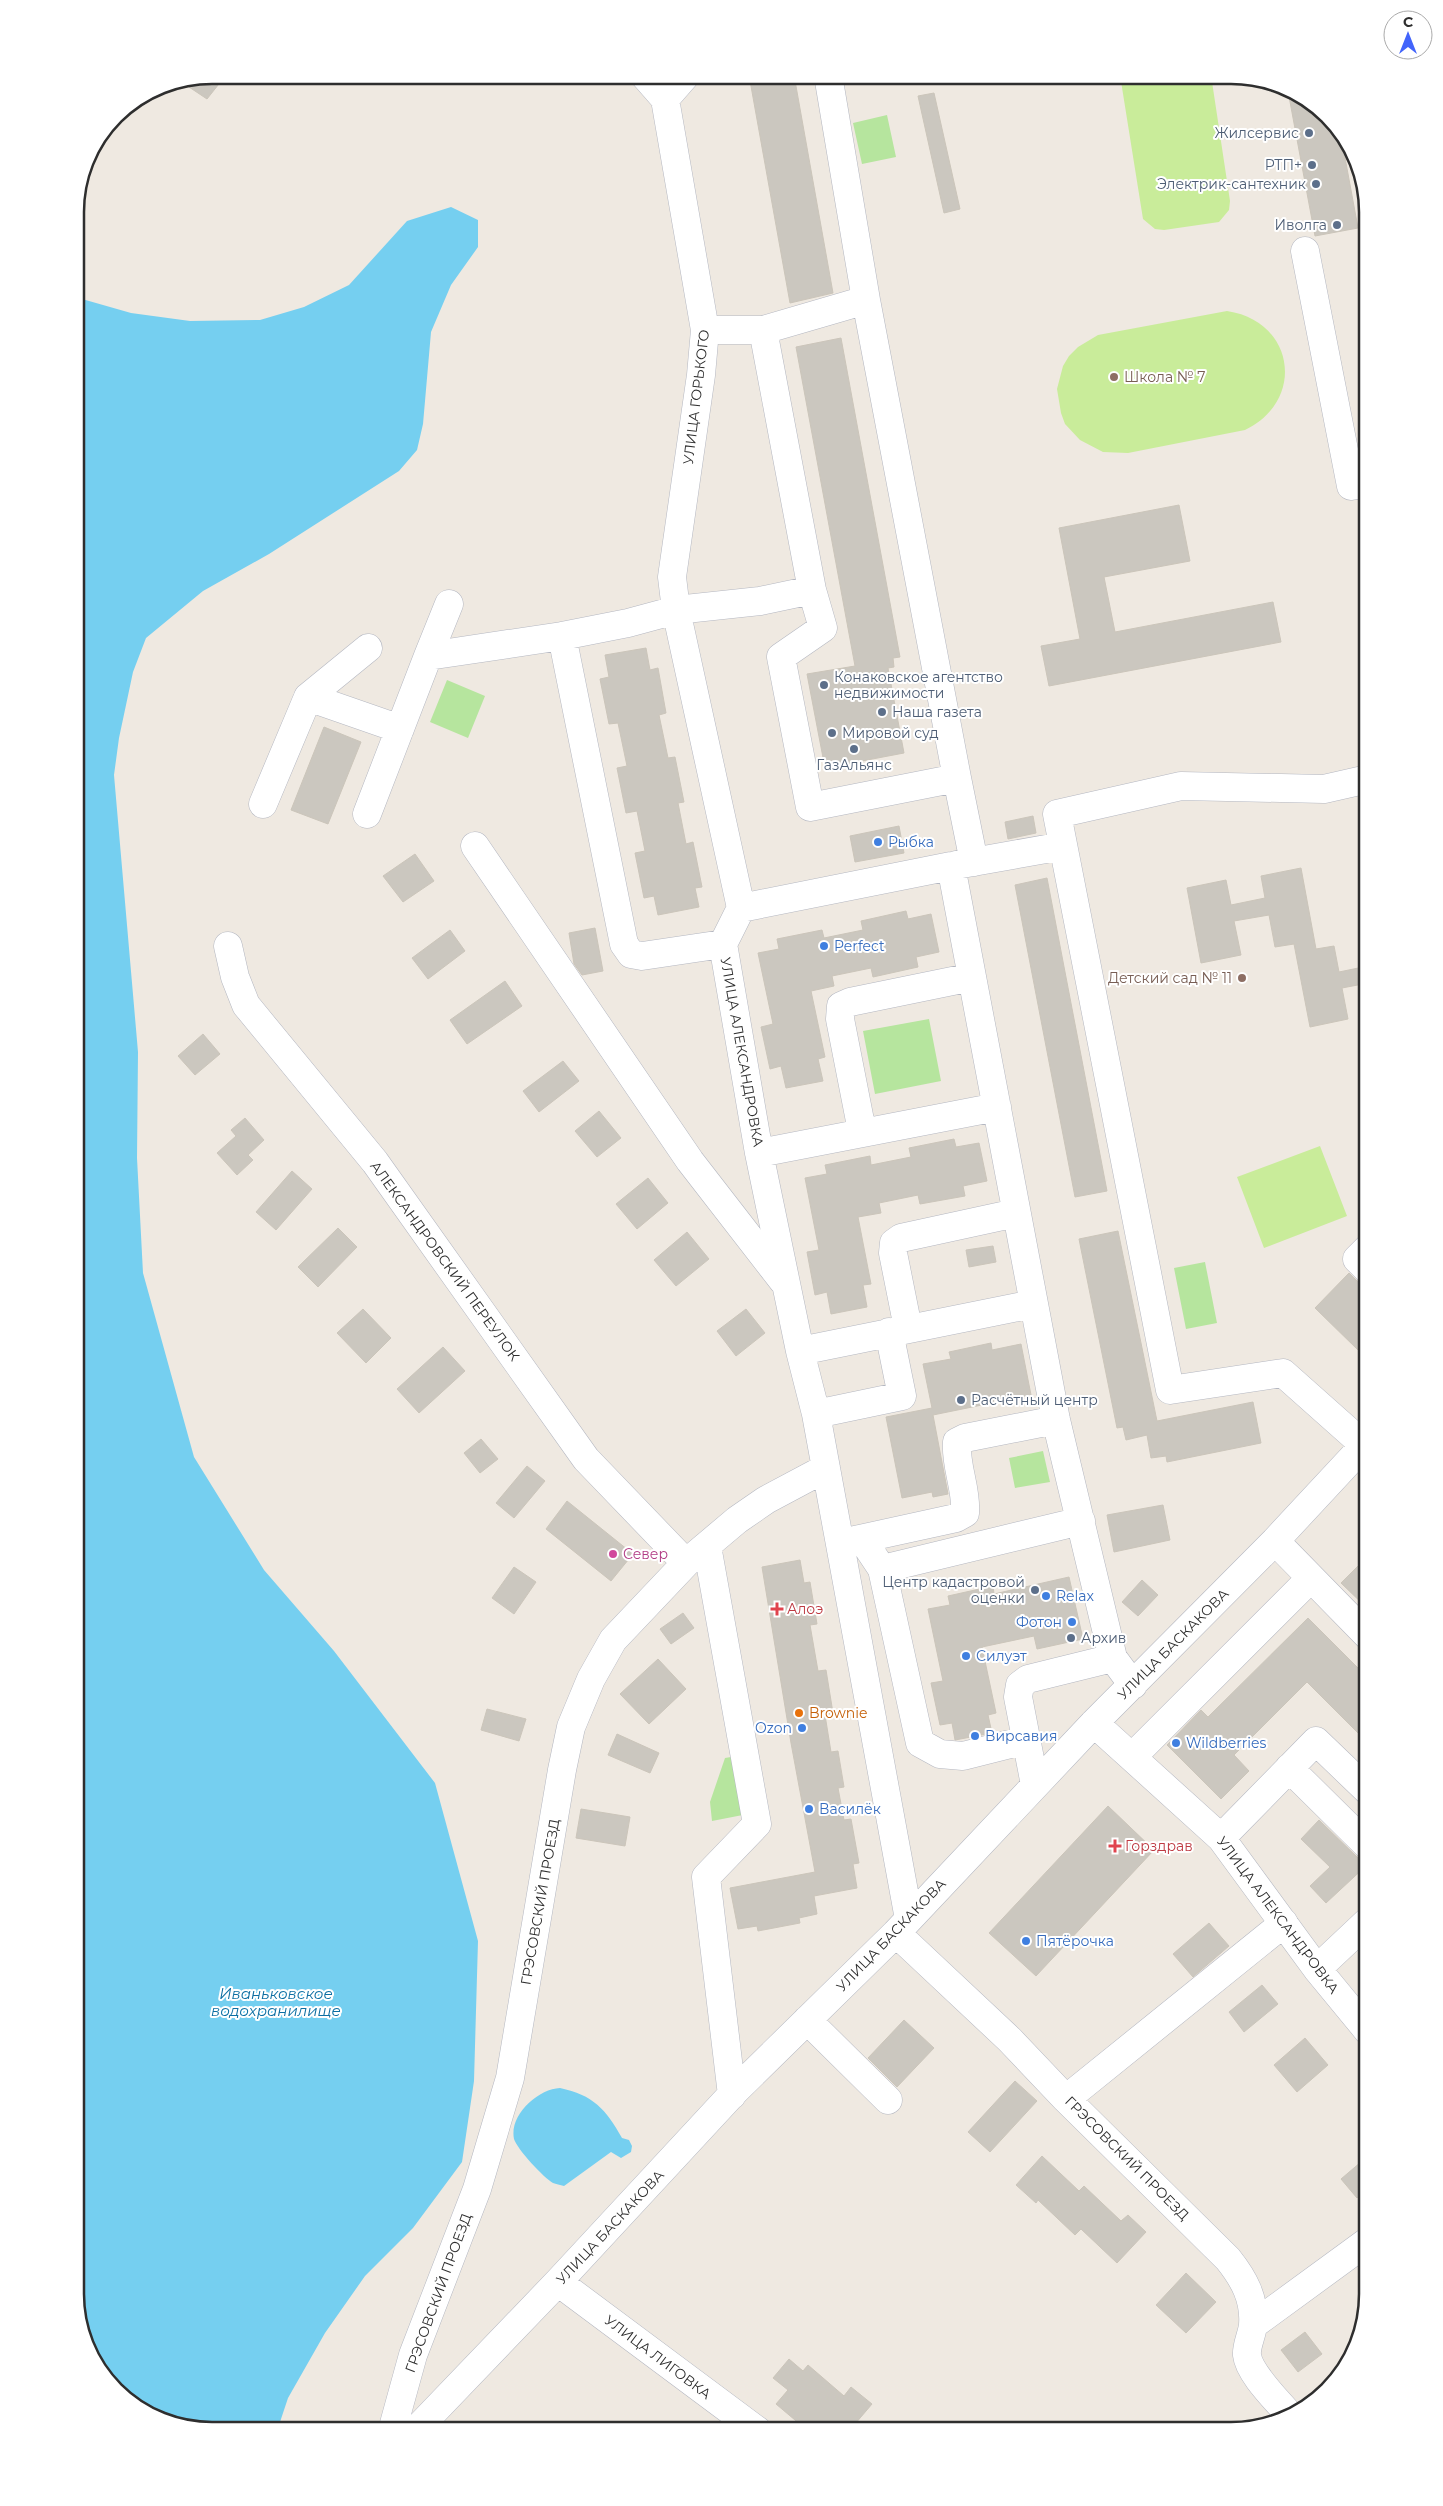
<svg xmlns="http://www.w3.org/2000/svg" width="1443" height="2506" font-family="Montserrat,sans-serif">
<rect width="100%" height="100%" fill="#efe9e1"/>
<path fill="#b6e59e" d="M 887,115 L 896,157 L 862,164 L 853,123 Z
M 447,680 L 485,696 L 468,738 L 430,722 Z
M 929,1019 L 941,1081 L 875,1094 L 863,1031 Z
M 1205,1262 L 1217,1323 L 1186,1329 L 1174,1268 Z
M 1043,1451 L 1050,1482 L 1015,1488 L 1009,1458 Z
M 743,1755 L 753,1813 L 712,1821 L 710,1802 L 725,1758 Z"/>
<path fill="#c9ec9a" d="M 1120,75 L 1211,75 L 1230,201 L 1229,210 L 1219,222 L 1164,230 L 1155,229 L 1143,219 Z
M 1227,311 C 1295,321 1306,401 1245,430 L 1128,453 L 1103,452 L 1080,440 L 1065,424 L 1061,413 L 1057,389 L 1063,366 L 1069,356 L 1078,347 L 1098,335 Z
M 1320,1146 L 1347,1216 L 1264,1248 L 1237,1177 Z"/>
<path fill="#75cff0" d="M 451,207 L 478,220 L 478,247 L 451,285 L 431,332 L 423,424 L 417,450 L 399,471 L 269,554 L 203,591 L 146,638 L 133,672 L 119,738 L 114,775 L 138,1052 L 137,1158 L 143,1273 L 194,1457 L 264,1570 L 334,1651 L 435,1783 L 478,1941 L 474,2081 L 462,2162 L 413,2228 L 365,2276 L 325,2333 L 288,2398 L 277,2431 L 203,2431 L 136,2408 L 89,2355 L 75,2295 L 75,297 L 131,313 L 190,321 L 260,320 L 304,307 L 349,285 L 407,221 Z
M 560,2088 C 593,2095 606,2109 622,2138 L 629,2140 L 632,2146 L 631,2152 L 621,2158 L 611,2152 L 564,2186 C 560,2185 556,2184 553,2183 C 544,2178 517,2149 514,2139 C 509,2115 538,2089 560,2088 Z"/>
<path fill="#cbc7bf" stroke="#cbc5ba" d="M 211,75 L 226,75 L 207,99 L 180,81 Z
M 749,75 L 794,75 L 833,293 L 790,303 Z
M 1288,91 L 1308,98 L 1341,136 L 1358,228 L 1315,236 Z
M 934,93 L 960,209 L 944,213 L 918,96 Z
M 841,338 L 900,657 L 893,658 L 894,667 L 888,668 L 904,753 L 825,768 L 807,674 L 855,666 L 796,347 Z
M 1179,505 L 1190,561 L 1104,577 L 1115,632 L 1273,602 L 1281,642 L 1049,686 L 1041,646 L 1080,639 L 1059,528 Z
M 646,648 L 650,670 L 658,668 L 666,713 L 659,715 L 668,758 L 675,757 L 684,802 L 678,803 L 686,844 L 693,842 L 702,887 L 695,888 L 699,907 L 658,915 L 654,896 L 644,898 L 635,853 L 645,851 L 637,811 L 626,813 L 617,768 L 627,766 L 618,723 L 609,724 L 600,679 L 609,677 L 605,655 Z
M 324,727 L 361,742 L 328,824 L 291,810 Z
M 1033,816 L 1036,833 L 1008,839 L 1005,822 Z
M 899,826 L 904,853 L 855,862 L 850,836 Z
M 415,854 L 434,881 L 403,902 L 383,876 Z
M 1301,868 L 1316,949 L 1334,946 L 1339,972 L 1368,966 L 1368,983 L 1342,988 L 1348,1019 L 1310,1027 L 1294,944 L 1275,947 L 1269,915 L 1234,921 L 1241,955 L 1201,963 L 1187,888 L 1226,880 L 1231,905 L 1265,898 L 1261,876 Z
M 1047,878 L 1107,1191 L 1075,1197 L 1015,885 Z
M 906,911 L 908,919 L 931,914 L 939,952 L 916,957 L 918,967 L 873,977 L 871,968 L 832,976 L 834,986 L 811,991 L 825,1057 L 818,1059 L 823,1081 L 786,1088 L 781,1066 L 770,1069 L 761,1027 L 773,1024 L 758,953 L 779,949 L 777,939 L 822,930 L 824,938 L 863,930 L 861,921 Z
M 595,928 L 603,971 L 582,975 L 574,964 L 569,933 Z
M 450,930 L 465,951 L 428,979 L 412,958 Z
M 505,981 L 522,1006 L 467,1044 L 450,1020 Z
M 203,1034 L 220,1054 L 195,1075 L 178,1056 Z
M 563,1061 L 579,1081 L 539,1112 L 523,1091 Z
M 599,1111 L 621,1138 L 597,1157 L 575,1131 Z
M 245,1118 L 264,1140 L 248,1155 L 253,1160 L 237,1175 L 217,1153 L 236,1136 L 231,1130 Z
M 954,1139 L 956,1147 L 979,1143 L 987,1181 L 963,1186 L 965,1196 L 920,1204 L 918,1195 L 879,1203 L 881,1213 L 858,1217 L 871,1284 L 863,1285 L 867,1307 L 831,1314 L 827,1292 L 815,1295 L 807,1252 L 819,1250 L 805,1178 L 827,1174 L 825,1165 L 870,1156 L 871,1165 L 911,1157 L 909,1148 Z
M 292,1171 L 312,1189 L 276,1230 L 256,1212 Z
M 648,1178 L 668,1203 L 637,1229 L 616,1204 Z
M 338,1228 L 357,1247 L 318,1287 L 298,1267 Z
M 1118,1231 L 1157,1421 L 1253,1402 L 1261,1443 L 1167,1462 L 1166,1456 L 1151,1458 L 1147,1435 L 1126,1440 L 1123,1427 L 1117,1428 L 1079,1239 Z
M 687,1232 L 709,1259 L 676,1286 L 654,1260 Z
M 993,1246 L 996,1262 L 969,1267 L 966,1250 Z
M 1349,1273 L 1357,1281 L 1368,1285 L 1368,1340 L 1358,1350 L 1315,1308 Z
M 363,1309 L 391,1338 L 366,1363 L 337,1333 Z
M 746,1309 L 765,1333 L 736,1356 L 717,1331 Z
M 991,1343 L 992,1350 L 1021,1344 L 1031,1395 L 933,1415 L 948,1494 L 933,1497 L 932,1492 L 902,1498 L 886,1417 L 932,1408 L 923,1364 L 951,1359 L 949,1352 Z
M 443,1347 L 465,1371 L 419,1413 L 397,1389 Z
M 481,1439 L 498,1459 L 480,1473 L 464,1453 Z
M 527,1466 L 545,1481 L 514,1518 L 496,1503 Z
M 567,1501 L 633,1554 L 611,1581 L 546,1529 Z
M 1163,1505 L 1170,1540 L 1114,1552 L 1107,1515 Z
M 1368,1556 L 1368,1609 L 1341,1583 Z
M 800,1560 L 804,1583 L 810,1582 L 817,1624 L 810,1625 L 818,1671 L 826,1670 L 833,1713 L 825,1715 L 831,1752 L 838,1751 L 844,1787 L 838,1788 L 844,1820 L 851,1819 L 859,1863 L 853,1864 L 857,1888 L 814,1896 L 817,1914 L 799,1918 L 800,1923 L 758,1931 L 757,1926 L 738,1929 L 730,1888 L 815,1872 L 791,1743 L 762,1567 Z
M 514,1567 L 536,1582 L 514,1614 L 492,1598 Z
M 1069,1577 L 1083,1639 L 1037,1649 L 1034,1636 L 982,1647 L 996,1713 L 988,1715 L 992,1733 L 955,1740 L 952,1723 L 940,1725 L 931,1683 L 943,1681 L 928,1609 L 950,1605 L 948,1596 L 993,1586 L 994,1594 Z
M 1142,1580 L 1158,1595 L 1138,1616 L 1122,1602 Z
M 683,1613 L 694,1628 L 671,1644 L 660,1629 Z
M 1308,1618 L 1368,1678 L 1368,1743 L 1307,1682 L 1234,1755 L 1249,1771 L 1221,1799 L 1167,1745 L 1201,1710 L 1208,1717 Z
M 658,1659 L 686,1689 L 649,1724 L 620,1694 Z
M 487,1709 L 526,1719 L 519,1741 L 481,1730 Z
M 617,1734 L 659,1753 L 650,1773 L 608,1755 Z
M 1108,1806 L 1154,1850 L 1036,1976 L 989,1933 Z
M 581,1809 L 630,1817 L 625,1846 L 576,1838 Z
M 1319,1820 L 1357,1857 L 1368,1864 L 1326,1903 L 1310,1886 L 1330,1867 L 1301,1839 Z
M 1209,1923 L 1229,1946 L 1193,1977 L 1173,1954 Z
M 1262,1985 L 1278,2004 L 1244,2032 L 1229,2012 Z
M 904,2020 L 934,2048 L 897,2087 L 868,2058 Z
M 1305,2038 L 1328,2065 L 1297,2092 L 1274,2065 Z
M 1015,2081 L 1037,2101 L 990,2152 L 968,2132 Z
M 1042,2156 L 1079,2191 L 1084,2186 L 1121,2221 L 1128,2215 L 1146,2232 L 1117,2263 L 1081,2229 L 1075,2235 L 1038,2200 L 1036,2203 L 1016,2185 Z
M 1368,2156 L 1368,2188 L 1357,2198 L 1341,2179 Z
M 1186,2273 L 1216,2302 L 1186,2333 L 1156,2305 Z
M 1305,2332 L 1322,2354 L 1298,2372 L 1281,2350 Z
M 789,2359 L 803,2371 L 808,2365 L 844,2396 L 851,2387 L 872,2404 L 849,2431 L 808,2431 L 776,2404 L 788,2390 L 773,2378 Z"/>
<g fill="none" stroke-linecap="round" stroke-linejoin="round">
<g stroke="#b4b7c1" stroke-width="29">
<path id="minor" d="M 644,75 L 665,99 L 705,330 L 701,375 L 672,577 L 676,610 L 741,908 L 723,944 L 759,1153 L 800,1351 L 816,1414 L 909,1919
M 828,75 L 866,300 L 957,778
M 665,99 L 686,75
M 1305,251 L 1351,486 L 1368,483
M 705,330 L 763,330 L 866,300
M 763,330 L 812,590 L 823,628 L 781,657 L 810,807 L 957,778 L 974,862
M 428,656 L 449,604
M 308,697 L 368,648
M 263,804 L 308,697 L 400,729
M 367,814 L 428,656 L 562,636
M 475,846 L 690,1161 L 783,1281
M 956,865 L 1063,846
M 741,908 L 951,866 L 1056,1420 L 1113,1658 L 1133,1685
M 723,944 L 642,956 L 631,954 L 624,944 L 562,636 L 628,623 L 676,610 L 760,601 L 812,590
M 228,946 L 235,977 L 246,1005 L 375,1162 L 586,1459 L 686,1563
M 862,1131 L 840,1019 L 841,1006 L 850,1002 L 972,977
M 759,1153 L 997,1107
M 1368,1270 L 1357,1259 L 1368,1248
M 908,1328 L 893,1253 L 894,1243 L 901,1238 L 1016,1213
M 800,1351 L 1033,1304
M 816,1414 L 902,1396 L 889,1332
M 1364,1445 L 1283,1373 L 1170,1390 L 1057,814 L 1181,786 L 1324,789 L 1368,779
M 862,1539 L 882,1569 L 920,1743 L 940,1754 L 963,1756 L 1026,1740
M 1275,1541 L 1368,1636
M 846,1542 L 956,1518 L 965,1513 C 967,1489 955,1466 957,1442 L 965,1438 L 1056,1420
M 707,1546 L 757,1824 L 706,1877 L 732,2095
M 882,1569 L 1081,1521
M 1094,1723 L 1221,1838 L 1317,1969 L 1368,2031
M 1132,1757 L 1311,1578
M 1289,1768 L 1368,1846
M 1035,1785 L 1018,1697 L 1020,1685 L 1028,1679 L 1113,1658
M 1221,1838 L 1316,1741 L 1368,1791
M 896,1933 L 1010,2040 L 1066,2099 L 1228,2259 C 1244,2279 1255,2299 1253,2325 C 1252,2335 1246,2346 1247,2355 C 1249,2374 1279,2402 1291,2417
M 1317,1969 L 1368,1921
M 807,2020 L 888,2100
M 1066,2099 L 1284,1923
M 558,2282 L 758,2431
M 1253,2325 L 1368,2241
M 392,2431 L 413,2355 L 477,2189 L 510,2078 L 562,1770 L 571,1727 L 591,1679 L 613,1640 L 686,1563 L 737,1520 L 766,1500 L 826,1468
M 415,2431 L 558,2282 L 736,2090 L 896,1933 L 1094,1723 L 1275,1541 L 1368,1441"/>
</g>
<use href="#minor" stroke="#fff" stroke-width="28"/>
</g>
<g fill="#5c6f8a" stroke="#fff" stroke-width="2">
<circle cx="1309" cy="133" r="5"/>
<circle cx="1312" cy="165" r="5"/>
<circle cx="1316" cy="184" r="5"/>
<circle cx="1337" cy="225" r="5"/>
<circle cx="824" cy="685" r="5"/>
<circle cx="882" cy="712" r="5"/>
<circle cx="832" cy="733" r="5"/>
<circle cx="854" cy="749" r="5"/>
<circle cx="961" cy="1400" r="5"/>
<circle cx="1035" cy="1590" r="5"/>
<circle cx="1071" cy="1638" r="5"/>
</g>
<g fill="#8d6e63" stroke="#fff" stroke-width="2">
<circle cx="1114" cy="377" r="5"/>
<circle cx="1242" cy="978" r="5"/>
</g>
<g fill="#3f7fe0" stroke="#fff" stroke-width="2">
<circle cx="878" cy="842" r="5"/>
<circle cx="824" cy="946" r="5"/>
<circle cx="1046" cy="1596" r="5"/>
<circle cx="1072" cy="1622" r="5"/>
<circle cx="966" cy="1656" r="5"/>
<circle cx="802" cy="1728" r="5"/>
<circle cx="975" cy="1736" r="5"/>
<circle cx="1176" cy="1743" r="5"/>
<circle cx="809" cy="1809" r="5"/>
<circle cx="1026" cy="1941" r="5"/>
</g>
<circle fill="#d1479c" stroke="#fff" stroke-width="2" cx="613" cy="1554" r="5"/>
<g fill="#e0444e" stroke="#fff" stroke-width="2">
<path d="M774.5 1601.5h5v5h5v5h-5v5h-5v-5h-5v-5h5z"/>
<path d="M1112.5 1838.5h5v5h5v5h-5v5h-5v-5h-5v-5h5z"/>
</g>
<circle fill="#e8710a" stroke="#fff" stroke-width="2" cx="799" cy="1713" r="5"/>
<g text-anchor="middle" stroke-width="4" stroke-linejoin="round" paint-order="stroke">
<g font-size="14" fill="#4e5e75" stroke="#fff" text-anchor="end">
<text x="1299" y="138">Жилсервис</text>
<text x="1302" y="170">РТП+</text>
<text x="1306" y="189">Электрик-сантехник</text>
<text x="1327" y="230">Иволга</text>
<text x="834" y="682" text-anchor="start">Конаковское агентство<tspan x="834" dy="16">недвижимости</tspan></text>
<text x="892" y="717" text-anchor="start">Наша газета</text>
<text x="842" y="738" text-anchor="start">Мировой суд</text>
<text x="854" y="770" text-anchor="middle">ГазАльянс</text>
<text x="971" y="1405" text-anchor="start">Расчётный центр</text>
<text x="1025" y="1587">Центр кадастровой<tspan x="1025" dy="16">оценки</tspan></text>
<text x="1081" y="1643" text-anchor="start">Архив</text>
</g>
<g font-size="14" fill="#785e54" stroke="#fff" text-anchor="start">
<text x="1124" y="382">Школа № 7</text>
<text x="1232" y="983" text-anchor="end">Детский сад № 11</text>
</g>
<g font-size="14" fill="#2e2e2e" stroke="#fff">
<text transform="translate(696 397) rotate(-83)" y="5">УЛИЦА ГОРЬКОГО</text>
<text transform="translate(742 1052) rotate(80)" y="5">УЛИЦА АЛЕКСАНДРОВКА</text>
<text transform="translate(445 1261) rotate(54)" y="5">АЛЕКСАНДРОВСКИЙ ПЕРЕУЛОК</text>
<text transform="translate(1173 1644) rotate(-45)" y="5">УЛИЦА БАСКАКОВА</text>
<text transform="translate(540 1902) rotate(-80)" y="5">ГРЭСОВСКИЙ ПРОЕЗД</text>
<text transform="translate(1278 1915) rotate(53)" y="5">УЛИЦА АЛЕКСАНДРОВКА</text>
<text transform="translate(891 1935) rotate(-46)" y="5">УЛИЦА БАСКАКОВА</text>
<text transform="translate(1127 2158) rotate(45)" y="5">ГРЭСОВСКИЙ ПРОЕЗД</text>
<text transform="translate(610 2227) rotate(-47)" y="5">УЛИЦА БАСКАКОВА</text>
<text transform="translate(438 2293) rotate(-70)" y="5">ГРЭСОВСКИЙ ПРОЕЗД</text>
<text transform="translate(658 2357) rotate(37)" y="5">УЛИЦА ЛИГОВКА</text>
</g>
<g font-size="14" fill="#366cbe" stroke="#fff" text-anchor="start">
<text x="888" y="847">Рыбка</text>
<text x="834" y="951">Perfect</text>
<text x="1056" y="1601">Relax</text>
<text x="1062" y="1627" text-anchor="end">Фотон</text>
<text x="976" y="1661">Силуэт</text>
<text x="792" y="1733" text-anchor="end">Ozon</text>
<text x="985" y="1741">Вирсавия</text>
<text x="1186" y="1748">Wildberries</text>
<text x="819" y="1814">Василёк</text>
<text x="1036" y="1946">Пятёрочка</text>
</g>
<g font-size="14" fill="#b23c85" stroke="#fff" text-anchor="start">
<text x="623" y="1559">Север</text>
</g>
<g font-size="14" fill="#be3a42" stroke="#fff" text-anchor="start">
<text x="787" y="1614">Алоэ</text>
<text x="1125" y="1851">Горздрав</text>
</g>
<g font-size="14" fill="#c56008" stroke="#fff" text-anchor="start">
<text x="809" y="1718">Brownie</text>
</g>
<g font-size="15" font-style="italic" fill="#0d6fa3" stroke="#fff">
<text x="276" y="1999">Иваньковское<tspan x="276" dy="17">водохранилище</tspan></text>
</g>
</g>
<path d="M0 0H1443V2506H0ZM212 84H1231A128 128 0 0 1 1359 212V2294A128 128 0 0 1 1231 2422H212A128 128 0 0 1 84 2294V212A128 128 0 0 1 212 84Z" fill="#fff" fill-rule="evenodd"/>
<path fill="none" stroke="#2e2e2e" stroke-width="2.5" d="M212 84H1231A128 128 0 0 1 1359 212V2294A128 128 0 0 1 1231 2422H212A128 128 0 0 1 84 2294V212A128 128 0 0 1 212 84Z"/>
<g transform="translate(1408 35)"><circle r="24" fill="#ffffff" stroke="#ababab"/>
<path d="M0-4L9 19L0 12L-9 19Z" fill="#4264fb"/>
<text y="-8" font-size="14" font-weight="bold" text-anchor="middle" fill="#2e2e2e">С</text>
</g>
</svg>
